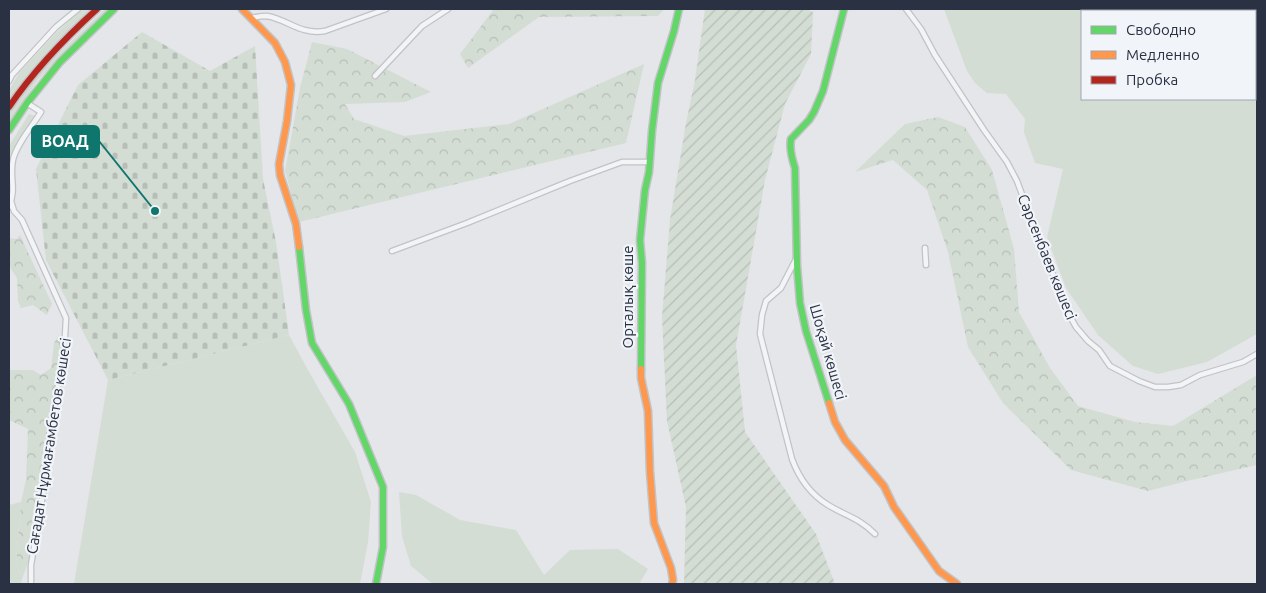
<svg xmlns="http://www.w3.org/2000/svg" width="1266" height="593" font-family="Ubuntu,sans-serif">
<defs>
<pattern id="forest-crowns" width="20" height="18" patternUnits="userSpaceOnUse" patternTransform="scale(1.25)"><rect width="20" height="18" fill="#d4ddd4"/><path d="M2 6a3 3 0 1 1 6 0M12 15a3 3 0 1 1 6 0" fill="none" stroke="#b6beb7"/></pattern>
<pattern id="cemetery-stones" width="16" height="16" patternUnits="userSpaceOnUse" patternTransform="scale(1.25)"><rect width="16" height="16" fill="#d4ddd4"/><path d="M2 7V4a2 2 0 0 1 4 0v3zM10 15v-3a2 2 0 0 1 4 0v3z" fill="#b6beb7"/></pattern>
<pattern id="garden-furrows" width="10" height="10" patternUnits="userSpaceOnUse" patternTransform="scale(1.25)"><rect width="10" height="10" fill="#d4ddd4"/><path d="M-1 1l2-2M0 10L10 0M9 11l2-2" fill="none" stroke="#b6beb7"/></pattern>
</defs>
<rect width="100%" height="100%" fill="#e4e6e9"/>
<path fill="#d4ddd4" fill-rule="evenodd" d="M 83,9 L 92,9 C 61,36 32,65 9,100 L 9,90 L 19,73 L 56,33 Z
M 105,9 L 109,9 L 72,44 L 37,81 L 9,123 L 9,113 L 34,77 Z
M 944,9 L 1257,9 L 1257,334 L 1207,362 L 1158,374 L 1133,366 L 1098,335 L 1066,288 L 1047,237 L 1063,169 L 1035,163 L 1024,132 L 1025,119 L 1006,94 L 987,93 L 975,83 L 967,71 ZM 1255,11 L 1255,99 L 1082,99 L 1082,11 Z
M 29,114 L 35,116 C 24,133 12,149 9,170 L 9,146 Z
M 289,335 L 308,370 L 355,452 L 371,502 L 368,542 L 360,584 L 74,584 L 108,380 Z
M 399,492 L 416,495 L 460,520 L 516,530 L 544,575 L 570,550 L 618,549 L 648,569 L 639,584 L 433,584 L 411,566 L 402,536 Z
M 21,502 L 16,563 L 22,579 L 21,584 L 9,584 L 9,505 Z"/>
<path fill="url(#forest-crowns)" d="M 494,9 L 664,9 L 658,16 L 539,17 L 468,68 L 460,54 Z
M 312,42 L 347,49 L 431,92 L 405,102 L 345,104 L 354,119 L 404,136 L 509,124 L 644,64 L 626,143 L 299,222 L 285,171 L 300,88 Z
M 938,117 L 965,127 L 992,170 L 1014,249 L 1019,312 L 1050,368 L 1078,406 L 1135,422 L 1173,426 L 1257,375 L 1257,465 L 1187,481 L 1148,491 L 1071,470 L 1003,403 L 968,347 L 948,252 L 927,190 L 893,160 L 855,172 L 905,124 Z
M 20,235 L 52,304 L 47,315 L 33,305 L 21,308 L 18,301 L 17,278 L 9,266 L 9,238 L 17,239 Z
M 59,335 L 63,354 L 61,374 L 52,395 L 46,427 L 35,528 L 30,557 L 22,579 L 16,564 L 21,502 L 26,480 L 28,429 L 9,420 L 9,370 L 33,370 L 41,375 L 51,368 L 54,343 Z"/>
<path fill="url(#cemetery-stones)" d="M 142,32 L 210,71 L 255,46 L 263,179 L 276,242 L 289,335 L 108,380 L 46,260 L 36,169 L 78,85 Z"/>
<path fill="url(#garden-furrows)" d="M 705,9 L 806,9 L 813,12 L 811,54 L 785,104 L 765,180 L 736,345 L 745,432 L 816,534 L 835,584 L 684,584 L 686,507 L 667,421 L 662,317 L 670,220 L 686,123 L 695,80 Z"/>
<g fill="none" stroke-linecap="round" stroke-linejoin="round">
<g stroke="#c1c3c7" stroke-width="7">
<path id="street" d="M 906,9 L 921,29 L 935,55 L 984,130 L 1007,162 L 1017,181 L 1043,250 L 1057,284 L 1067,311 L 1076,327 L 1088,341 L 1099,350 L 1110,366 L 1139,381 L 1155,387 L 1168,387 L 1181,385 L 1200,375 L 1243,362 L 1257,354
M 251,18 C 256,17 262,16 267,16 C 289,20 300,35 325,31 L 386,9
M 375,76 L 422,26 L 448,9
M 9,81 L 12,75 L 56,27 L 78,9
M 11,201 L 14,211 L 22,220 L 66,318 L 63,373 L 57,389 L 53,410 L 49,435 L 44,488 L 31,565 L 31,584
M 9,207 C 17,188 9,177 13,160 C 16,145 33,125 41,112 L 27,103
M 925,248 L 926,265
M 392,251 L 467,223 L 570,181 L 622,162 L 650,162
M 796,259 L 781,288 L 766,301 L 762,315 L 760,334 L 792,459 C 799,478 810,494 828,505 C 846,516 859,518 875,534"/>
</g>
<g stroke="#c1c3c7" stroke-width="9">
<path id="fast" d="M 9,130 L 27,103 L 60,62 L 114,9
M 299,247 L 306,310 L 312,343 L 349,404 L 383,487 L 383,547 L 376,584
M 641,369 L 642,263 L 640,240 L 645,190 L 649,172 L 652,131 L 658,83 L 674,31 L 679,9
M 829,403 L 806,331 L 800,303 L 797,265 L 795,168 C 792,159 789,149 791,139 L 809,120 L 814,112 L 823,91 L 844,9"/>
</g>
<g stroke="#c1c3c7" stroke-width="9">
<path id="slow" d="M 242,9 L 275,43 L 285,62 L 291,85 L 287,121 L 279,164 L 280,175 L 296,224 L 299,247
M 641,369 L 641,378 L 648,411 L 650,472 L 654,523 L 671,568 L 673,580 L 672,584
M 829,403 L 835,422 L 845,440 L 884,486 L 894,507 L 939,571 L 957,584"/>
</g>
<g stroke="#c1c3c7" stroke-width="9">
<path id="jam" d="M 9,107 C 34,70 64,39 97,9"/>
</g>
<use href="#street" stroke="#f3f4f6" stroke-width="4.5"/>
<use href="#fast" stroke="#63d668" stroke-width="6"/>
<use href="#slow" stroke="#ff974d" stroke-width="6"/>
<use href="#jam" stroke="#b3261e" stroke-width="6"/>
</g>
<g text-anchor="middle" stroke-width="4.5" stroke-linejoin="round" paint-order="stroke">
<g font-size="15" fill="#293143" stroke="#f1f4f8">
<text transform="translate(1047 257) rotate(68)" y="5">Сәрсенбаев көшесі</text>
<text transform="translate(628 297) rotate(-90)" y="5">Орталық көше</text>
<text transform="translate(828 352) rotate(74)" y="5">Шоқай көшесі</text>
<text transform="translate(49 446) rotate(-81)" y="5">Сағадат Нұрмағамбетов көшесі</text>
</g>
</g>
<path fill="none" stroke="#0f766e" stroke-width="2" d="M155 211L99 141"/>
<circle fill="#0f766e" stroke="#f1f4f8" stroke-width="2" cx="155" cy="211" r="5"/>
<rect fill="#0f766e" stroke="#0f766e" stroke-width="2" x="32" y="126" width="67" height="31" rx="5"/>
<g font-size="16" text-anchor="middle" font-weight="bold" fill="#fff">
<text x="65" y="147">ВОАД</text>
</g>
<rect width="1266" height="593" fill="none" stroke="#293143" stroke-width="20"/>
<rect x="1081" y="10" width="175" height="90" fill="#f1f4f8" stroke="#a1a6b0"/>
<rect x="1091" y="26" width="25" height="8" fill="#63d668" stroke="#a1a6b0"/>
<text x="1126" y="35" font-size="15" fill="#293143">Свободно</text>
<rect x="1091" y="51" width="25" height="8" fill="#ff974d" stroke="#a1a6b0"/>
<text x="1126" y="60" font-size="15" fill="#293143">Медленно</text>
<rect x="1091" y="76" width="25" height="8" fill="#b3261e" stroke="#a1a6b0"/>
<text x="1126" y="85" font-size="15" fill="#293143">Пробка</text>
</svg>
